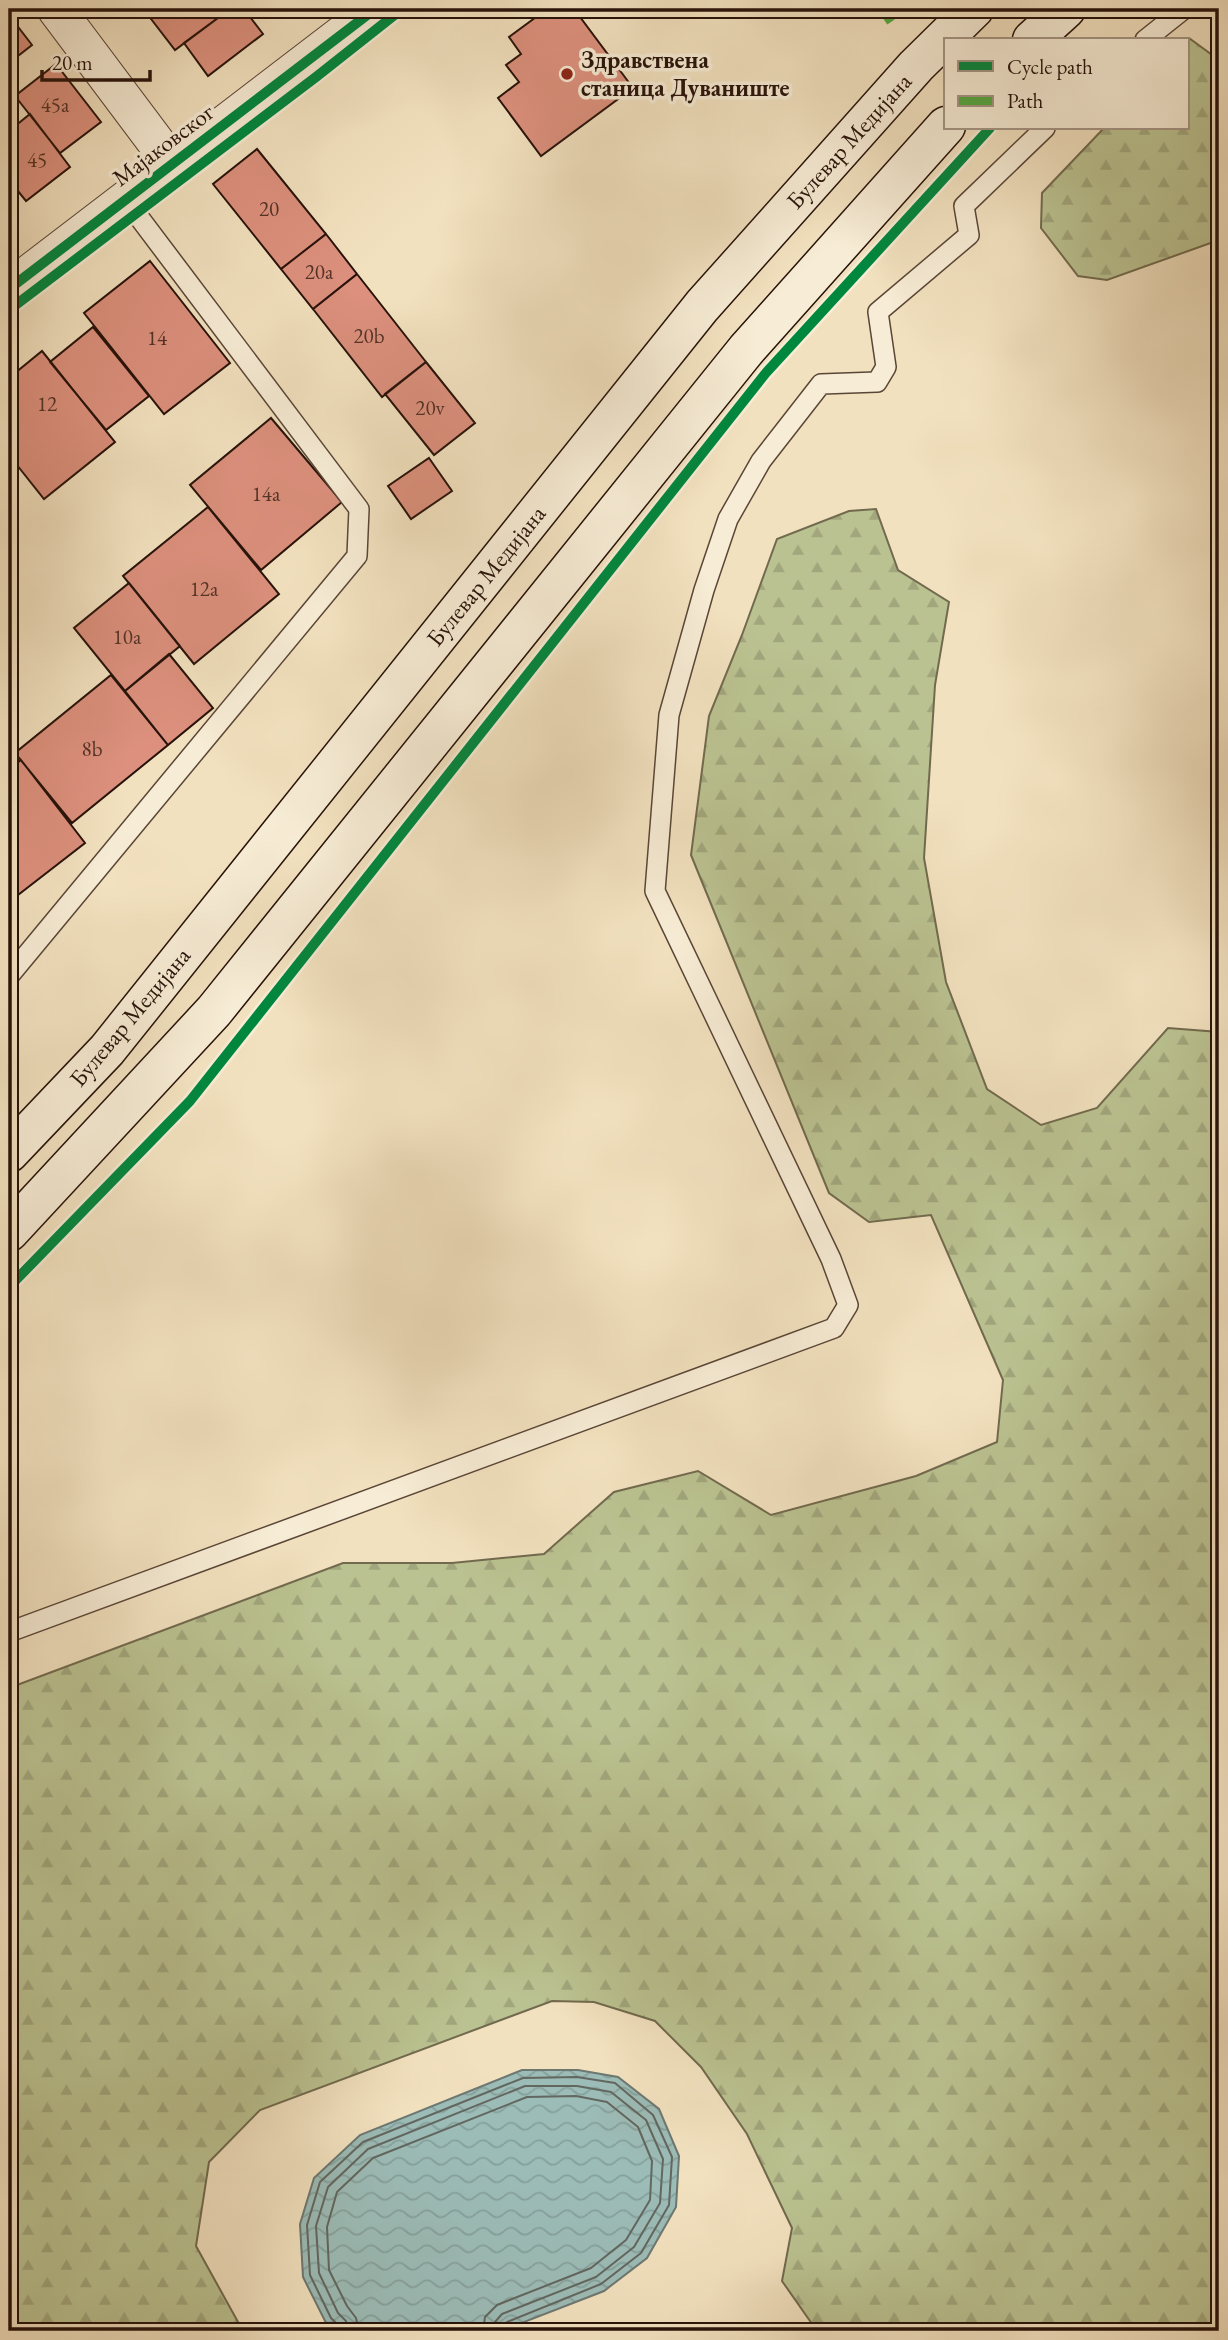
<svg xmlns="http://www.w3.org/2000/svg" width="1228" height="2340" font-family="'EB Garamond',serif">
<defs>
<pattern id="forest-firs" width="22" height="20" patternUnits="userSpaceOnUse" patternTransform="scale(1.75)"><rect width="22" height="20" fill="#bbc291"/><path d="M5 1l3.5 6h-7zM16 11l3.5 6h-7z" fill="#a1a67c"/></pattern>
<pattern id="water-waves" width="16" height="10" patternUnits="userSpaceOnUse" patternTransform="scale(1.75)"><rect width="16" height="10" fill="#9cbcb7"/><path d="M0 5q4-4 8 0t8 0" fill="none" stroke="#86a19c"/></pattern>
</defs>
<rect width="100%" height="100%" fill="#f2e1bf"/>
<filter id="stains"><feTurbulence type="fractalNoise" baseFrequency=".00286" numOctaves="4"/><feColorMatrix values="0 0 0 0 .2 0 0 0 0 .09 0 0 0 0 .02 0 0 0 .5 -.17"/></filter>
<radialGradient id="worn" r=".72"><stop offset=".6" stop-color="#630" stop-opacity="0"/><stop offset="1" stop-color="#630" stop-opacity=".3"/></radialGradient>
<path fill="url(#forest-firs)" stroke="#716a4e" stroke-width="2" d="M 1189,38 L 1219,60 L 1219,240 L 1107,280 L 1078,276 L 1041,228 L 1042,193 L 1104,128 L 1188,128 L 1186,40 Z
M 876,509 L 898,570 L 949,602 L 935,685 L 924,858 L 946,982 L 987,1089 L 1041,1125 L 1097,1108 L 1168,1028 L 1219,1032 L 1219,2331 L 817,2331 L 782,2281 L 792,2228 L 747,2134 L 701,2067 L 655,2021 L 594,2002 L 552,2001 L 260,2110 L 209,2162 L 196,2246 L 243,2331 L 9,2331 L 9,1688 L 343,1563 L 452,1563 L 544,1554 L 614,1492 L 698,1471 L 771,1515 L 916,1476 L 997,1442 L 1003,1380 L 931,1215 L 869,1222 L 829,1193 L 691,855 L 709,716 L 742,635 L 777,539 L 849,511 Z"/>
<path fill="url(#water-waves)" stroke="#6d7872" stroke-width="2" d="M 522,2070 L 578,2070 L 618,2077 L 659,2109 L 679,2156 L 676,2207 L 647,2258 L 604,2291 L 501,2331 L 335,2331 L 326,2323 L 303,2277 L 300,2224 L 314,2178 L 360,2135 Z"/>
<g fill="none" stroke-linecap="round" stroke-linejoin="round">
<path stroke="#626760" stroke-width="2" d="M 339,2331 L 338,2325 L 331,2318 L 310,2275 L 307,2225 L 320,2182 L 363,2142 L 523,2078 L 577,2077 L 615,2083 L 653,2115 L 672,2157 L 669,2205 L 641,2253 L 601,2284 L 507,2322 L 503,2326 L 502,2331
M 348,2331 L 346,2321 L 338,2313 L 319,2273 L 316,2226 L 328,2187 L 368,2149 L 525,2086 L 577,2086 L 611,2092 L 646,2120 L 663,2159 L 660,2203 L 634,2247 L 596,2277 L 502,2314 L 495,2322 L 493,2331
M 359,2331 L 356,2318 L 347,2306 L 329,2270 L 327,2227 L 337,2192 L 373,2158 L 527,2097 L 576,2096 L 607,2102 L 638,2127 L 652,2161 L 650,2200 L 626,2240 L 591,2268 L 497,2305 L 485,2317 L 483,2331"/>
</g>
<path fill="#dc907d" stroke="#27120a" stroke-width="2" d="M 156,9 L 230,9 L 175,50 L 148,15 Z
M 230,9 L 244,9 L 263,34 L 208,76 L 184,43 Z
M 547,9 L 574,9 L 633,88 L 541,156 L 498,98 L 519,82 L 506,65 L 521,54 L 509,37 Z
M 9,15 L 32,45 L 9,63 Z
M 56,64 L 101,122 L 60,153 L 15,96 Z
M 30,114 L 70,167 L 26,201 L 9,180 L 9,131 Z
M 257,149 L 326,234 L 281,269 L 213,184 Z
M 326,234 L 357,274 L 313,309 L 281,269 Z
M 150,261 L 230,363 L 164,414 L 84,313 Z
M 357,274 L 426,362 L 382,397 L 313,309 Z
M 93,327 L 149,396 L 106,430 L 50,362 Z
M 42,351 L 115,442 L 44,499 L 9,455 L 9,378 Z
M 426,362 L 475,423 L 434,455 L 385,394 Z
M 271,418 L 342,502 L 261,570 L 190,485 Z
M 429,458 L 452,491 L 411,519 L 388,486 Z
M 208,507 L 279,594 L 194,664 L 123,576 Z
M 129,583 L 180,646 L 125,691 L 74,628 Z
M 169,654 L 213,708 L 168,745 L 125,691 Z
M 111,675 L 168,745 L 72,823 L 15,753 Z
M 21,760 L 85,843 L 9,902 L 9,769 Z"/>
<g fill="none" stroke-linecap="round" stroke-linejoin="round">
<g stroke="#5a4637" stroke-width="22">
<path id="service" d="M 1145,40 L 1184,9
M 9,976 L 357,556 L 359,509 L 126,200
M 9,1632 L 834,1328 L 848,1305 L 831,1259 L 655,891 L 669,715 L 704,590 L 728,519 L 761,461 L 821,384 L 877,382 L 886,367 L 878,312 L 969,235 L 964,206 L 1045,128"/>
</g>
<g stroke="#5a4637" stroke-width="39">
<path id="minor" d="M 56,9 L 173,165
M 9,289 L 375,9"/>
</g>
<g stroke="#27120a" stroke-width="41">
<path id="secondary" d="M 1032,40 L 1066,9
M 9,1153 L 107,1050 L 702,306 L 916,66 L 974,9
M 9,1232 L 214,1011 L 746,350 L 946,126"/>
</g>
<use href="#service" stroke="#f7ecd5" stroke-width="19"/>
<use href="#minor" stroke="#f7ecd5" stroke-width="37"/>
<use href="#secondary" stroke="#f7ecd5" stroke-width="38"/>
<path stroke="#53a841" stroke-width="9" stroke-dasharray="18 9" stroke-linecap="butt" d="M 882,9 L 891,22"/>
<g stroke="#f7ecd5" stroke-width="15">
<path id="cycleway" d="M 9,289 L 375,9
M 9,310 L 316,77 L 402,9
M 9,1287 L 190,1101 L 765,374 L 990,128"/>
</g>
<use href="#cycleway" stroke="#00873e" stroke-width="10"/>
</g>
<circle fill="#8f2418" stroke="#f7ecd5" stroke-width="2.5" cx="567" cy="74" r="7"/>
<g text-anchor="middle" stroke-width="7" stroke-linejoin="round" paint-order="stroke">
<g font-size="21" fill="#543227">
<text x="55" y="112">45a</text>
<text x="37" y="167">45</text>
<text x="269" y="216">20</text>
<text x="319" y="279">20a</text>
<text x="369" y="343">20b</text>
<text x="157" y="345">14</text>
<text x="47" y="411">12</text>
<text x="430" y="415">20v</text>
<text x="266" y="501">14a</text>
<text x="204" y="596">12a</text>
<text x="127" y="644">10a</text>
<text x="92" y="756">8b</text>
</g>
<g font-size="24" font-weight="bold" fill="#27120a" stroke="#f7ecd5" text-anchor="start">
<text x="581" y="68">Здравствена<tspan x="581" dy="28">станица Дуваниште</tspan></text>
</g>
<g font-size="24" fill="#27120a" stroke="#f7ecd5">
<text transform="translate(849 141) rotate(-48)" y="8">Булевар Медијана</text>
<text transform="translate(163 145) rotate(-37)" y="8">Мајаковског</text>
<text transform="translate(486 576) rotate(-51)" y="8">Булевар Медијана</text>
<text transform="translate(130 1017) rotate(-50)" y="8">Булевар Медијана</text>
</g>
</g>
<rect width="1228" height="2340" fill="none" stroke="#f2e1bf" stroke-width="35"/>
<rect x="10" y="10" width="1207" height="2319" fill="none" stroke="#27120a" stroke-width="3.5"/>
<rect x="18" y="18" width="1193" height="2305" fill="none" stroke="#27120a" stroke-width="2"/>
<rect x="944" y="38" width="245" height="91" fill="#f7ecd5" stroke="#a49584" stroke-width="2"/>
<rect x="958" y="61" width="35" height="10" fill="#00873e" stroke="#a49584" stroke-width="2"/>
<text x="1007" y="74" font-size="21" fill="#27120a">Cycle path</text>
<rect x="958" y="96" width="35" height="10" fill="#53a841" stroke="#a49584" stroke-width="2"/>
<text x="1007" y="108" font-size="21" fill="#27120a">Path</text>
<path d="M42 70v10h108v-10" fill="none" stroke="#27120a" stroke-width="3.5"/>
<text x="52" y="70" font-size="21" fill="#27120a" stroke="#f7ecd5" stroke-width="5" paint-order="stroke">20 m</text>
<rect width="100%" height="100%" filter="url(#stains)"/>
<rect width="100%" height="100%" fill="url(#worn)"/>
</svg>
